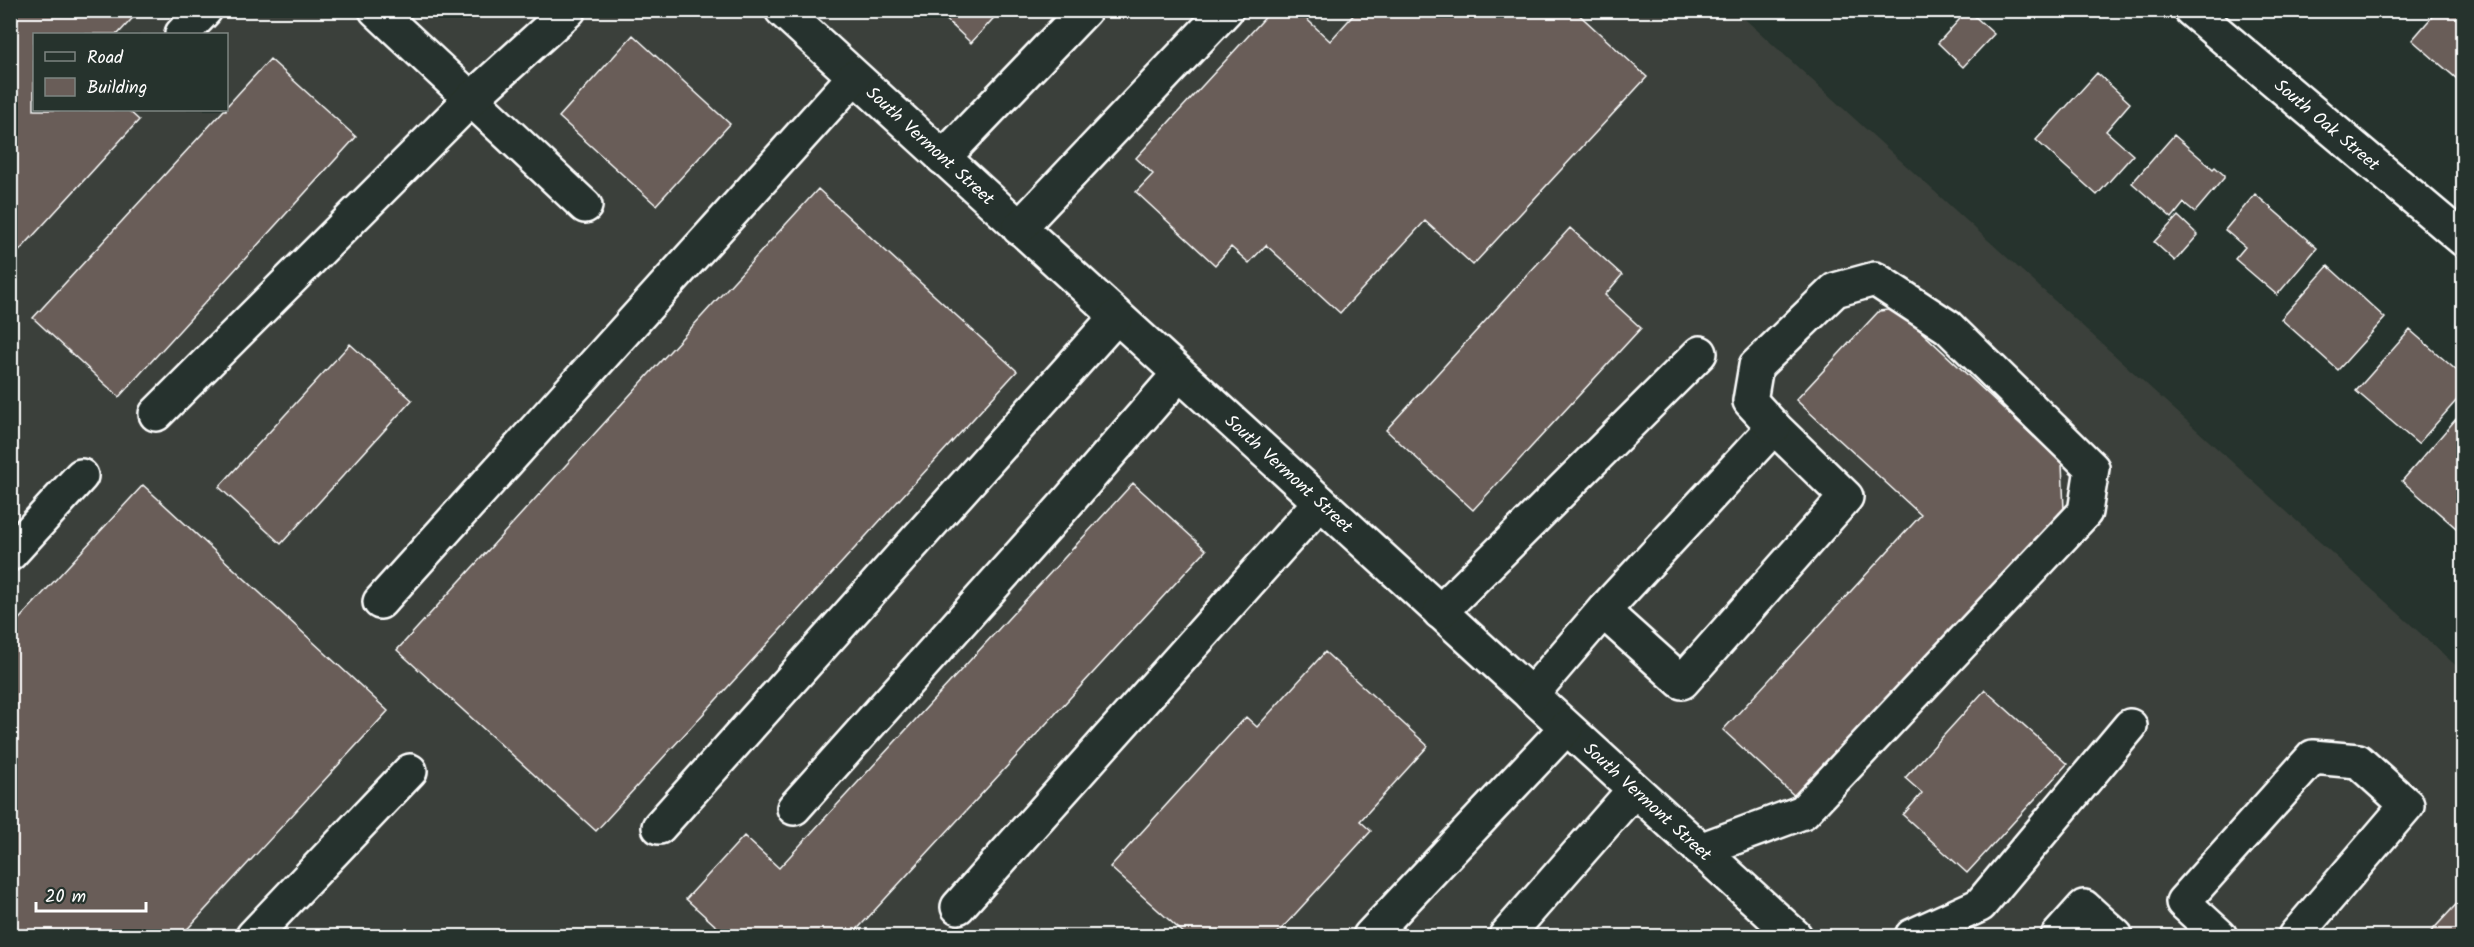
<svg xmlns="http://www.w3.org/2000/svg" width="2474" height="947" font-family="Kalam,sans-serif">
<rect width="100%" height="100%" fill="#26332d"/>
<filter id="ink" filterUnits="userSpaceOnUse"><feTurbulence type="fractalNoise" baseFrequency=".0167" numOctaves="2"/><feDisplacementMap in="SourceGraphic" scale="12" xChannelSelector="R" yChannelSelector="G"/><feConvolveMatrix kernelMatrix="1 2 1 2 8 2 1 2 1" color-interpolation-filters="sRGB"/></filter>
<g filter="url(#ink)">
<path fill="#3a403a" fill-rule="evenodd" d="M 10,11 L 1736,11 L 2463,672 L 2463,936 L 11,936 ZM 34,34 L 226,34 L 226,110 L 34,110 Z"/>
<path fill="#695d58" stroke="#fff" stroke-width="1.5" d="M 10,10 L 140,10 L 118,34 L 34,34 L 34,110 L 128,110 L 139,120 L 10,261 Z
M 936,10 L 1001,10 L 971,43 Z
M 1272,10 L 1297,10 L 1330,41 L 1358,10 L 1574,10 L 1647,77 L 1473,265 L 1425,221 L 1340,313 L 1266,245 L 1249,263 L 1231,247 L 1215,265 L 1136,192 L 1153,174 L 1136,158 Z
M 1968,10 L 1994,34 L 1963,67 L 1938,43 Z
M 2438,10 L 2464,10 L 2464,85 L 2412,40 Z
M 633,35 L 730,124 L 656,205 L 559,117 Z
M 270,59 L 356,137 L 119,397 L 33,318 L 224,110 L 226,110 L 226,107 Z
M 2097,73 L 2130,103 L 2106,131 L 2133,155 L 2097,195 L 2036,140 Z
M 2174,135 L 2213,169 L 2215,167 L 2224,175 L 2224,178 L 2195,212 L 2184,203 L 2172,218 L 2132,183 Z
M 818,189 L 1017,371 L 596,831 L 397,650 Z
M 2255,194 L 2317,248 L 2277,295 L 2235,259 L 2245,247 L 2225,230 Z
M 2178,216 L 2198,235 L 2175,261 L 2154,242 Z
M 1570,228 L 1622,275 L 1605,295 L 1641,328 L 1473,510 L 1386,430 Z
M 2328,266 L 2385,318 L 2338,370 L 2281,319 Z
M 1897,309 L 2062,463 L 2064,510 L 1798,799 L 1723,730 L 1921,515 L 1796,400 L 1879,311 Z
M 2410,330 L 2464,377 L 2464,392 L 2418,444 L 2356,391 Z
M 350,344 L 412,400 L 281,544 L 219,487 Z
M 2456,419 L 2464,426 L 2463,534 L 2402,481 Z
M 1133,483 L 1206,550 L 851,936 L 727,936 L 686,899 L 744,836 L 779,868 Z
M 143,485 L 388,711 L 181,936 L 10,936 L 10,629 Z
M 1325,652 L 1428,746 L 1360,821 L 1371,831 L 1275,936 L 1187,936 L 1110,867 L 1246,717 L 1257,727 Z
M 1985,690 L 2067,764 L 1967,873 L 1903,815 L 1922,793 L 1905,778 Z
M 2464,896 L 2464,936 L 2427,936 Z"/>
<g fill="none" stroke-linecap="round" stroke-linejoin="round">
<g stroke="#fff" stroke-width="38">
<g id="minor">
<path d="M 376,10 L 585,206"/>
<path id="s1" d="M 782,10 L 1795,936"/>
<path id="s2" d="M 2191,10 L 2464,240"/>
<path d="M 182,34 L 205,10"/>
<path d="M 943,158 L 1085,10"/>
<path d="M 1019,228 L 1226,10"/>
<path d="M 156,414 L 471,99 L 569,10"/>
<path d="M 10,554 L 81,476"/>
<path d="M 380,602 L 854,77"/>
<path d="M 1440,612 L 1700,353"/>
<path d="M 1531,695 L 1603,611 L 1774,427 L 1846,497 L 1682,682 L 1603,611"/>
<path d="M 794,808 L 1065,505 L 1179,374"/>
<path d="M 659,827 L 1116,317"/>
<path d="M 1700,850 L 1803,812 L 2085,512 L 2092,468 L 1948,327 L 1875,279 L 1835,290 L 1756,366 L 1750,401 L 1774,427"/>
<path d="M 958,907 L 1320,502"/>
<path d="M 253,936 L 410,771"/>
<path d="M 1370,936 L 1566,728"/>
<path d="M 1506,936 L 1634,790"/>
<path d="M 1912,936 L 1980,905 L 2130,726"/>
<path d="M 2058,936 L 2084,907 L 2116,936"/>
<path d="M 2220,936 L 2183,902 L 2313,757 L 2358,761 L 2407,805 L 2295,936"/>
</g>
</g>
<use href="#minor" stroke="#26332d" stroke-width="33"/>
</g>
</g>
<g text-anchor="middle" stroke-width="5" stroke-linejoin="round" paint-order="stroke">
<g font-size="18" fill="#fff" stroke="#26332d">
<text dy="6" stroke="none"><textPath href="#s2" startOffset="178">South Oak Street</textPath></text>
<text dy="6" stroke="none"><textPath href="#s1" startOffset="201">South Vermont Street</textPath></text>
<text dy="6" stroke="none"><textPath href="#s1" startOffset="687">South Vermont Street</textPath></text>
<text dy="6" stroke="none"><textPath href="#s1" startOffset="1173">South Vermont Street</textPath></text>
</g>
</g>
<rect width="2474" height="947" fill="none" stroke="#26332d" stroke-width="36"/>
<rect x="18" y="18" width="2438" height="911" fill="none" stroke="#fff" stroke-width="2" filter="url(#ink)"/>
<rect x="33" y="33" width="195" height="78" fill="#26332d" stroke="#7d8581" stroke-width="1.5"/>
<rect x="45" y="52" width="30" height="9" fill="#26332d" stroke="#7d8581" stroke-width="1.5"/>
<text x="87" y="63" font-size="18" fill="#ffffff">Road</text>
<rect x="45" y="78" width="30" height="18" fill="#695d58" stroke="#7d8581" stroke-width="1.5"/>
<text x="87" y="93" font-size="18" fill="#ffffff">Building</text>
<path d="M36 902v9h110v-9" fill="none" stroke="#ffffff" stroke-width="3"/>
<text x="45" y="902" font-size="18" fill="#ffffff" stroke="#26332d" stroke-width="4.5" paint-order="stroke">20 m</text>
</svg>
